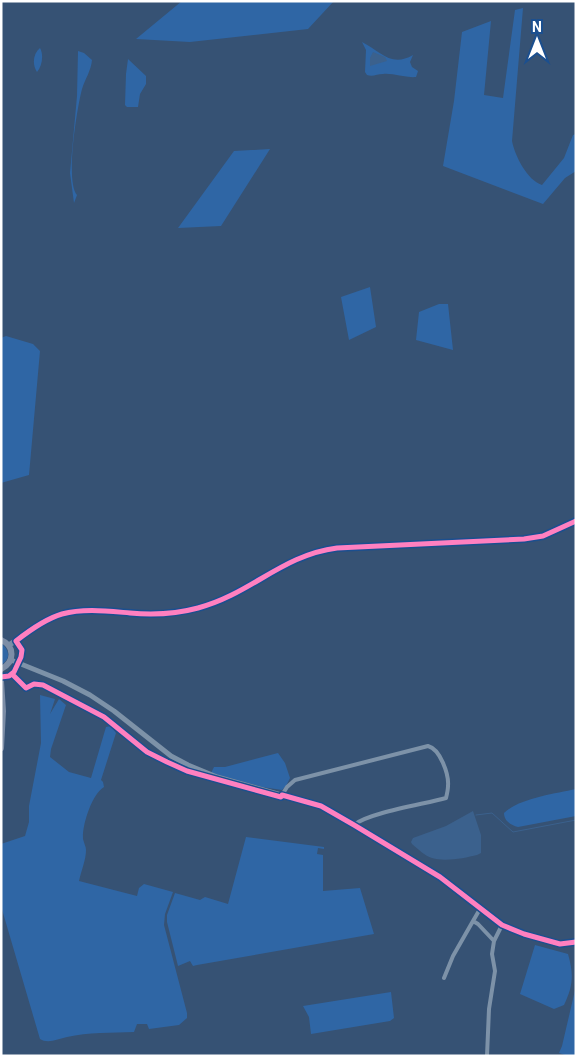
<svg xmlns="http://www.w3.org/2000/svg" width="577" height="1057" font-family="Roboto,sans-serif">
<rect width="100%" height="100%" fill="#365274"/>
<path fill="#2f66a5" d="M 182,1 L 334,1 L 308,29 L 190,42 L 136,39 Z
M 523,8 L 512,141 C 515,156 527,180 542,185 L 564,158 L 573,135 L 576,134 L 576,171 L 565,178 L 543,204 L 443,166 L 454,101 L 462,32 L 491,21 L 484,95 L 503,98 L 515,10 Z
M 362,42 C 380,51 391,68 413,55 L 410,62 L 412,67 L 418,71 L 416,77 C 405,78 394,73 383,74 C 377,74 373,77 367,75 L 365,72 L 366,50 Z
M 40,48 C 44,55 42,66 37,72 C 32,64 33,54 40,48 Z
M 78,51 L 84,53 L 92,60 C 91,71 85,79 82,89 C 77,108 65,181 77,195 L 74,203 L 70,173 L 77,96 Z
M 128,59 L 146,76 L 146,84 L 140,94 L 138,107 L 127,107 L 125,105 L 126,74 Z
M 270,149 L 221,226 L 178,228 L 234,151 Z
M 370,287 L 376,327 L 349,340 L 341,297 Z
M 439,304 L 448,304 L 453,350 L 416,340 L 419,312 Z
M 6,336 L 33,344 L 40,351 L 29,475 L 1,483 L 1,338 Z
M 1,643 C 10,650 11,659 1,665 Z
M 40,695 L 55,699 L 50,714 L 59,699 L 66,705 L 51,749 L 50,757 L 69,772 L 91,778 L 106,727 L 111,726 L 116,733 L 101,780 L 103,782 L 104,787 C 92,794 82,825 83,839 C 84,843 86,847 86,850 C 86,860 81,871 79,881 L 137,896 L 139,888 L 144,884 L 173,892 L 165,914 L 164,925 L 187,1013 L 187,1018 L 179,1025 L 149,1029 L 147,1024 L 137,1024 L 134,1032 C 112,1033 88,1032 67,1037 C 58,1039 48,1044 40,1039 L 1,906 L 1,844 L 25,836 L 29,822 L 29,806 L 41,743 Z
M 278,753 L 285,763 L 290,778 L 286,786 L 282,790 L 262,787 L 211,773 L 214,767 L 225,767 Z
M 576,789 L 576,816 L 518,827 C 511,825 504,821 504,813 C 520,798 554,794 576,789 Z
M 246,837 L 324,847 L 324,849 L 318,848 L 317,854 L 323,855 L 323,891 L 360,888 L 374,934 L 197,965 L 193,966 L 190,961 L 178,966 L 167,922 L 167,915 L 175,893 L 200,900 L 205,897 L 228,904 Z
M 535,945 L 568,954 C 574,975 573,986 564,1005 L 554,1009 L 520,994 Z
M 576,986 L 576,1056 L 568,1056 L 559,1053 L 562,1046 Z
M 391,992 L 394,1018 L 390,1021 L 311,1034 L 309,1017 L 303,1006 Z"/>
<path fill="#3b618d" d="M 373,52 L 385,57 L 387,61 L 370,66 L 370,58 Z
M 473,811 L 481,835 L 481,853 L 477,855 C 465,858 445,862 432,858 C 425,856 418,849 412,844 L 411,842 L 413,838 L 446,826 Z"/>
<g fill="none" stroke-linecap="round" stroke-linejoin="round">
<path stroke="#3b618d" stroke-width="1" d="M 476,815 L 492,813 L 513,832 L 576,820"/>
<path stroke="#7d92a8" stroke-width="4" d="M 282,795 L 287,787 L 295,780 L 428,746 C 440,749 449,774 448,786 C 448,790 447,794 446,798 C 425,804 367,813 354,825
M 480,909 L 473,921 L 478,924 L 494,941 L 492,954 L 495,971 L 489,1009 L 487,1056
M 494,941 L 502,925
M 444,978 L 453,956 L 473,921"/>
<path stroke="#7d92a8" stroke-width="5" d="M 11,660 L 63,681 L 90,695 L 114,711 L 171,756 L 188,765 L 217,777 L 321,806 L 440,877 L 502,925 L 524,934 L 560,944 L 576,942"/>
<path stroke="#798da4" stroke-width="5.5" d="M 9,645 C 26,634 42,620 62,614 C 84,608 107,611 130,613 C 154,615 178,614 202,607 C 253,593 282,555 337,548 L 524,539 L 543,536 L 576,521"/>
<path stroke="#7d8ea7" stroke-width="6" d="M 1,640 C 15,646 15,662 1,669
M 1,681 L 3,711 L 1,748"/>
<g stroke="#1b4f8f" stroke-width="8">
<path id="cycleway" d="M 12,674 L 26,688 L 34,684 L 43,685 L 104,717 L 147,752 L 167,762 L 187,771 L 281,797 L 282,795 L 321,806 L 354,825 L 440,877 L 502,925 L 524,934 L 560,944 L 576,942
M 1,677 L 9,676 L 14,672 L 21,657 L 22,650 L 16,641 C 30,630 45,619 62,614 C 84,608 107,611 130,613 C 153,615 176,614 198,608 C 251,594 282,555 337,548 L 524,539 L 543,536 L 576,521"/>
</g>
<use href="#cycleway" stroke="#ff80c0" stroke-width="5"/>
</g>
<rect width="577" height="1057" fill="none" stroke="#ffffff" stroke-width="5"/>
<g transform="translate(537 40)" stroke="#1b4f8f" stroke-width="4" paint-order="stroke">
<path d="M0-4L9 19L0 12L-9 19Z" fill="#ffffff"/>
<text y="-8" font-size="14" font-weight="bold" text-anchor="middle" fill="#ffffff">N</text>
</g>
</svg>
